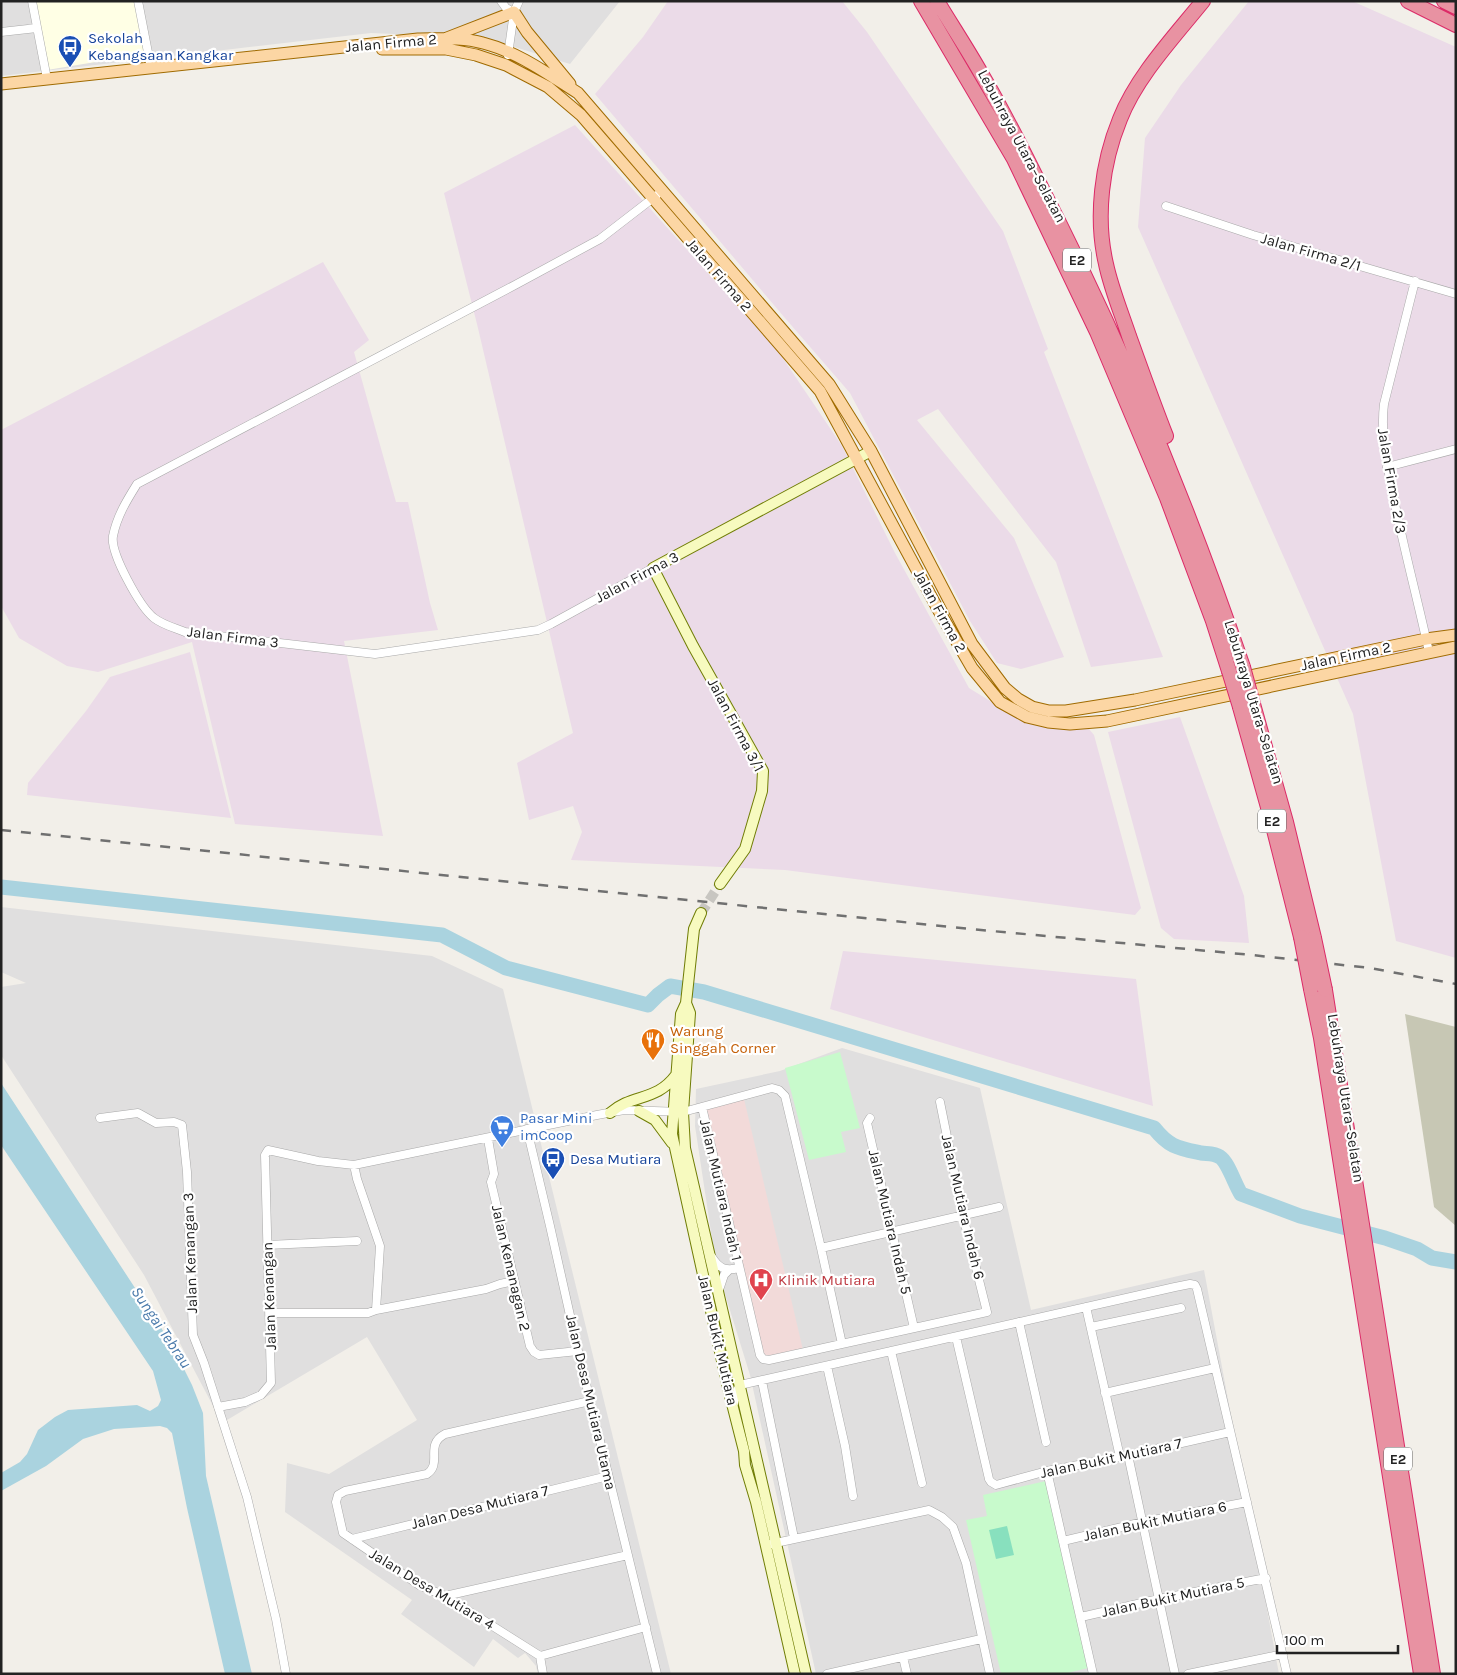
<svg xmlns="http://www.w3.org/2000/svg" width="1457" height="1675" font-family="Karla,sans-serif">
<rect width="100%" height="100%" fill="#f2efe9"/>
<path fill="#e0dfdf" d="M 1,1 L 620,1 L 570,64 L 485,38 L 371,33 L 1,76 Z
M 1,907 L 432,956 L 503,989 L 671,1674 L 538,1674 L 536,1666 L 525,1653 L 518,1658 L 493,1639 L 474,1667 L 401,1614 L 412,1600 L 285,1512 L 287,1463 L 329,1474 L 417,1420 L 367,1337 L 222,1423 L 144,1275 L 1,1055 L 1,987 L 26,983 L 1,972 Z
M 842,1048 L 980,1088 L 1031,1310 L 1204,1270 L 1279,1674 L 816,1674 L 750,1375 L 716,1265 L 695,1126 L 696,1089 L 780,1071 Z"/>
<path fill="#f2dad9" d="M 744,1099 L 803,1350 L 760,1360 L 757,1357 L 699,1111 Z"/>
<path fill="#ebdbe8" d="M 668,1 L 842,1 L 867,32 L 1003,231 L 1048,349 L 1044,352 L 1163,657 L 1091,667 L 1056,562 L 938,409 L 917,420 L 1014,538 L 1064,657 L 1021,669 L 997,663 L 970,621 L 850,393 L 785,318 L 595,94 L 643,37 Z
M 1249,1 L 1352,1 L 1456,47 L 1456,958 L 1396,941 L 1353,714 L 1138,227 L 1145,138 L 1181,85 Z
M 575,125 L 778,351 L 842,446 L 895,553 L 969,688 L 1021,720 L 1044,727 L 1089,729 L 1094,735 L 1141,908 L 1135,915 L 785,870 L 571,860 L 582,832 L 573,806 L 529,820 L 517,763 L 573,733 L 477,324 L 444,193 Z
M 323,262 L 369,340 L 354,352 L 396,502 L 408,502 L 430,603 L 438,630 L 344,641 L 383,836 L 235,824 L 192,642 L 98,672 L 67,666 L 19,638 L 1,606 L 1,430 Z
M 190,652 L 231,818 L 27,795 L 28,783 L 86,711 L 110,677 Z
M 1180,717 L 1244,896 L 1249,943 L 1174,939 L 1161,928 L 1108,732 Z
M 843,951 L 1136,979 L 1153,1106 L 830,1009 Z"/>
<path fill="#ffffe5" d="M 35,1 L 135,1 L 144,54 L 47,70 Z"/>
<path fill="#c7c7b4" d="M 1405,1014 L 1456,1027 L 1456,1226 L 1434,1207 Z"/>
<path fill="#c8facc" d="M 840,1052 L 860,1128 L 841,1132 L 846,1152 L 809,1160 L 785,1068 Z
M 1046,1481 L 1088,1668 L 1063,1674 L 1001,1674 L 966,1520 L 987,1516 L 983,1495 Z"/>
<path fill="#88e0be" d="M 1007,1526 L 1014,1555 L 996,1559 L 989,1530 Z"/>
<path fill="#aad3df" d="M 1,1083 L 171,1343 L 192,1385 L 203,1413 L 206,1476 L 252,1674 L 225,1674 L 187,1508 L 172,1433 L 167,1428 L 160,1426 L 114,1429 L 83,1439 L 46,1466 L 1,1491 L 1,1473 L 20,1462 L 27,1454 L 38,1430 L 55,1417 L 68,1410 L 137,1405 L 150,1411 L 158,1406 L 161,1400 L 153,1371 L 1,1145 Z"/>
<g fill="none" stroke-linecap="round" stroke-linejoin="round">
<path stroke="#aad3df" stroke-width="15" d="M 1,887 L 442,935 L 506,968 L 648,1005 L 658,995 L 670,986 L 704,992 L 1154,1128 C 1169,1147 1178,1148 1201,1153 C 1207,1154 1214,1153 1220,1157 C 1228,1162 1235,1185 1241,1194 L 1300,1216 L 1385,1238 L 1417,1249 L 1432,1258 L 1456,1262"/>
<path stroke="#c8c6c1" stroke-width="10" stroke-dasharray="10 5" stroke-linecap="butt" d="M 701,913 L 720,884"/>
<g stroke="#a9a9a9" stroke-width="9">
<path id="street" d="M 32,1 L 47,79
M 138,1 L 151,68
M 501,1 L 506,8 L 514,12
M 1,32 L 37,28
M 508,55 L 514,12 L 519,1
M 1166,206 L 1253,235 L 1456,294
M 1415,281 L 1384,404 C 1380,436 1388,468 1394,499 C 1404,550 1418,601 1429,652
M 1387,467 L 1456,449
M 653,568 L 551,624 L 538,630 L 375,654 L 185,632 C 175,628 163,625 154,618 C 140,607 110,553 113,536 C 117,516 127,500 137,484 L 515,285 L 600,239 L 657,195
M 702,1107 L 760,1355 L 763,1359 L 769,1360 L 987,1312 L 963,1216 L 940,1102
M 100,1118 L 138,1113 L 156,1123 L 174,1122 L 182,1125 L 187,1172 L 193,1335 L 204,1363 L 247,1497 L 276,1619 L 286,1674
M 870,1118 L 867,1123 L 914,1328
M 527,1129 L 550,1226 L 578,1351 L 657,1674
M 488,1139 L 494,1174 L 491,1182 L 530,1346 L 534,1352 L 539,1355 L 578,1351
M 354,1165 L 357,1179 L 380,1246 L 376,1310 L 486,1289 L 500,1284 L 514,1281
M 267,1245 L 357,1241
M 821,1248 L 999,1207
M 712,1257 C 719,1269 726,1271 739,1268
M 719,1290 L 724,1275 L 729,1270
M 1086,1307 L 1120,1457
M 270,1313 L 368,1313 L 376,1310
M 1019,1322 L 1046,1442
M 1091,1327 L 1181,1308
M 956,1337 L 989,1479 L 991,1482 L 996,1485 L 1047,1471 L 1120,1457 L 1230,1432
M 891,1351 L 922,1483
M 827,1366 L 845,1446 L 853,1496
M 762,1381 L 794,1538
M 1105,1393 L 1215,1368
M 734,1403 L 734,1396 L 740,1385 L 1175,1287 L 1190,1284 L 1195,1285 L 1197,1289 L 1287,1674
M 218,1407 L 245,1402 L 261,1395 L 271,1383 L 265,1155 L 268,1150 L 318,1161 L 354,1165 L 597,1115 L 624,1110 L 683,1112 L 772,1088 L 779,1090 L 785,1096 L 821,1248 L 842,1344
M 1128,1455 L 1175,1674
M 1047,1471 L 1093,1674
M 352,1539 L 608,1476
M 1063,1541 L 1143,1522 L 1247,1502
M 771,1544 L 929,1510 L 942,1517 L 953,1527 L 966,1563 L 990,1674
M 445,1596 L 628,1555
M 1081,1617 L 1159,1599 L 1266,1578
M 540,1656 L 646,1627
M 903,1657 L 907,1674
M 543,1674 L 540,1656 L 445,1596 L 419,1585 L 343,1533 L 336,1502 L 338,1495 L 345,1491 L 427,1474 C 443,1463 424,1445 445,1434 L 590,1401
M 827,1674 L 981,1639
M 1188,1674 L 1283,1654"/>
</g>
<g stroke="#707d05" stroke-width="12">
<path id="secondary" d="M 720,884 L 745,849 L 762,791 L 763,771 L 693,646 L 653,568 L 871,451
M 701,913 L 694,929 L 686,1003 L 690,1013 L 683,1112 L 685,1148 L 806,1674
M 686,1003 L 681,1014 L 672,1134 L 728,1388 L 744,1451 L 745,1465 L 756,1502 L 795,1674
M 639,1111 L 655,1120 L 672,1143
M 610,1113 C 633,1093 656,1102 676,1075"/>
</g>
<g stroke="#a06b00" stroke-width="13">
<path id="primary" d="M 447,38 L 514,12 L 527,32 L 570,84
M 382,49 L 446,49 L 476,55 L 506,65 L 548,87 L 581,115 L 820,391 L 939,611 L 972,668 L 1000,702 L 1027,717 L 1048,722 L 1070,724 L 1107,721 L 1456,647
M 1,84 L 418,39 C 439,39 462,37 483,43 C 518,52 548,74 578,93 L 829,384 L 871,451 L 972,644 L 1005,688 L 1018,699 L 1032,707 L 1049,711 L 1066,711 L 1135,700 L 1426,639 L 1456,635"/>
</g>
<g stroke="#dc2a67" stroke-width="16">
<path id="highway" d="M 921,1 L 1014,159 L 1097,332 L 1167,498 L 1213,621 L 1229,671
M 937,1 C 952,26 968,50 982,75 C 1004,112 1023,151 1042,189 C 1121,343 1187,503 1243,667
M 1408,1 L 1456,25
M 1444,1 L 1456,7
M 1166,436 C 1153,403 1141,369 1129,336 C 1121,312 1111,288 1106,264 C 1095,217 1102,163 1120,119 C 1137,76 1174,37 1203,1
M 1253,704 L 1286,822 L 1314,938
M 1240,707 L 1271,818 L 1301,937
M 1311,989 L 1321,1038 L 1421,1674
M 1325,990 L 1433,1674"/>
</g>
<use href="#street" stroke="#fff" stroke-width="8"/>
<use href="#secondary" stroke="#f7fabf" stroke-width="10"/>
<use href="#primary" stroke="#fcd6a4" stroke-width="11"/>
<use href="#highway" stroke="#e892a2" stroke-width="14"/>
<path stroke="#707070" stroke-width="2.5" stroke-dasharray="10 10" stroke-linecap="butt" d="M 1,830 L 981,930 L 1252,955 L 1370,968 L 1456,984"/>
<g stroke="#dc2a67" stroke-width="16" stroke-linecap="butt">
<path id="highway-bridge" d="M 1243,667 L 1253,704
M 1229,671 L 1240,707
M 1301,937 L 1311,989
M 1314,938 L 1325,990"/>
</g>
<use href="#highway-bridge" stroke="#e892a2" stroke-width="14"/>
</g>
<defs>
<g id="bus-pin" transform="scale(1.25)"><path d="M0 17L-7.5 6A9.5 9.5 0 1 1 7.5 6Z" fill="#1a4fb4" stroke="#fff"/><path d="M-5-6H5V4H4V6H2V4H-2V6H-4V4H-5ZM-3.5-4V0h7V-4ZM-3.5 1.2v1.5H-2V1.2ZM2 1.2v1.5H3.5V1.2Z" fill="#fff"/></g>
<g id="restaurant-pin" transform="scale(1.25)"><path d="M0 17L-7.5 6A9.5 9.5 0 1 1 7.5 6Z" fill="#e8710a" stroke="#fff"/><path d="M-5-6h1v4h1v-4h1v4h1v-4h1v5L-1.5 .5V6h-2V.5L-5-1ZM5-6V6H3V1.5H1.5Q1.5-4 5-6Z" fill="#fff"/></g>
<g id="supermarket-pin" transform="scale(1.25)"><path d="M0 17L-7.5 6A9.5 9.5 0 1 1 7.5 6Z" fill="#3f7fe0" stroke="#fff"/><path d="M-6-5.5h2.5l.6 2H6L4.5 2H-2.5L-4.4-4H-6ZM-1.5 3.2a1.3 1.3 0 1 0 .1 0ZM3 3.2a1.3 1.3 0 1 0 .1 0Z" fill="#fff"/></g>
<g id="hospital-pin" transform="scale(1.25)"><path d="M0 17L-7.5 6A9.5 9.5 0 1 1 7.5 6Z" fill="#e0444e" stroke="#fff"/><path d="M-5-5h3v3.5h4V-5h3V5h-3V1.5h-4V5h-3Z" fill="#fff"/></g>
</defs>
<g fill-rule="evenodd">
<use href="#bus-pin" x="70" y="47"/>
<use href="#restaurant-pin" x="653" y="1040"/>
<use href="#supermarket-pin" x="502" y="1127"/>
<use href="#bus-pin" x="553" y="1159"/>
<use href="#hospital-pin" x="761" y="1280"/>
</g>
<g text-anchor="middle" stroke-width="4.5" stroke-linejoin="round" paint-order="stroke">
<g fill="#fff" stroke="#646464" stroke-width="1">
<rect x="1063" y="248.5" width="28" height="23" rx="4"/>
<rect x="1258" y="809.5" width="28" height="23" rx="4"/>
<rect x="1384" y="1447.5" width="28" height="23" rx="4"/>
</g>
<g font-size="14" font-weight="bold" fill="#222">
<text x="1077" y="265">E2</text>
<text x="1272" y="826">E2</text>
<text x="1398" y="1464">E2</text>
</g>
<g font-size="15" fill="#164399" stroke="#fff" text-anchor="start">
<text x="88" y="43">Sekolah<tspan x="88" dy="17">Kebangsaan Kangkar</tspan></text>
<text x="570" y="1164">Desa Mutiara</text>
</g>
<g font-size="15" fill="#222" stroke="#fff">
<text transform="translate(391 43) rotate(-5)" y="5">Jalan Firma 2</text>
<text transform="translate(1022 146) rotate(62)" y="5">Lebuhraya Utara–Selatan</text>
<text transform="translate(1311 252) rotate(16)" y="5">Jalan Firma 2/1</text>
<text transform="translate(719 275) rotate(49)" y="5">Jalan Firma 2</text>
<text transform="translate(1392 481) rotate(80)" y="5">Jalan Firma 2/3</text>
<text transform="translate(637 577) rotate(-28)" y="5">Jalan Firma 3</text>
<text transform="translate(940 611) rotate(61)" y="5">Jalan Firma 2</text>
<text transform="translate(233 637) rotate(7)" y="5">Jalan Firma 3</text>
<text transform="translate(1346 656) rotate(-12)" y="5">Jalan Firma 2</text>
<text transform="translate(1254 702) rotate(73)" y="5">Lebuhraya Utara–Selatan</text>
<text transform="translate(736 725) rotate(62)" y="5">Jalan Firma 3/1</text>
<text transform="translate(1346 1098) rotate(81)" y="5">Lebuhraya Utara–Selatan</text>
<text transform="translate(721 1190) rotate(77)" y="5">Jalan Mutiara Indah 1</text>
<text transform="translate(963 1207) rotate(77)" y="5">Jalan Mutiara Indah 6</text>
<text transform="translate(890 1222) rotate(77)" y="5">Jalan Mutiara Indah 5</text>
<text transform="translate(190 1253) rotate(-92)" y="5">Jalan Kenangan 3</text>
<text transform="translate(511 1268) rotate(77)" y="5">Jalan Kenanagan 2</text>
<text transform="translate(269 1296) rotate(-92)" y="5">Jalan Kenangan</text>
<text transform="translate(718 1340) rotate(77)" y="5">Jalan Bukit Mutiara</text>
<text transform="translate(591 1402) rotate(77)" y="5">Jalan Desa Mutiara Utama</text>
<text transform="translate(1111 1458) rotate(-12)" y="5">Jalan Bukit Mutiara 7</text>
<text transform="translate(480 1507) rotate(-14)" y="5">Jalan Desa Mutiara 7</text>
<text transform="translate(1155 1521) rotate(-12)" y="5">Jalan Bukit Mutiara 6</text>
<text transform="translate(432 1589) rotate(31)" y="5">Jalan Desa Mutiara 4</text>
<text transform="translate(1173 1597) rotate(-12)" y="5">Jalan Bukit Mutiara 5</text>
</g>
<g font-size="15" fill="#c56008" stroke="#fff" text-anchor="start">
<text x="670" y="1036">Warung<tspan x="670" dy="17">Singgah Corner</tspan></text>
</g>
<g font-size="15" fill="#366cbe" stroke="#fff" text-anchor="start">
<text x="520" y="1123">Pasar Mini<tspan x="520" dy="17">imCoop</tspan></text>
</g>
<g font-size="15" fill="#be3a42" stroke="#fff" text-anchor="start">
<text x="778" y="1285">Klinik Mutiara</text>
</g>
<g font-size="16" font-style="italic" fill="#4a7aab" stroke="#fff">
<text transform="translate(162 1327) rotate(56)" y="6">Sungai Tebrau</text>
</g>
</g>
<rect width="1457" height="1675" fill="none" stroke="#222222" stroke-width="5"/>
<path d="M1277 1645v8h121v-8" fill="none" stroke="#222222" stroke-width="2.5"/>
<text x="1284" y="1645" font-size="15" fill="#222222" stroke="#ffffff" stroke-width="4" paint-order="stroke">100 m</text>
</svg>
